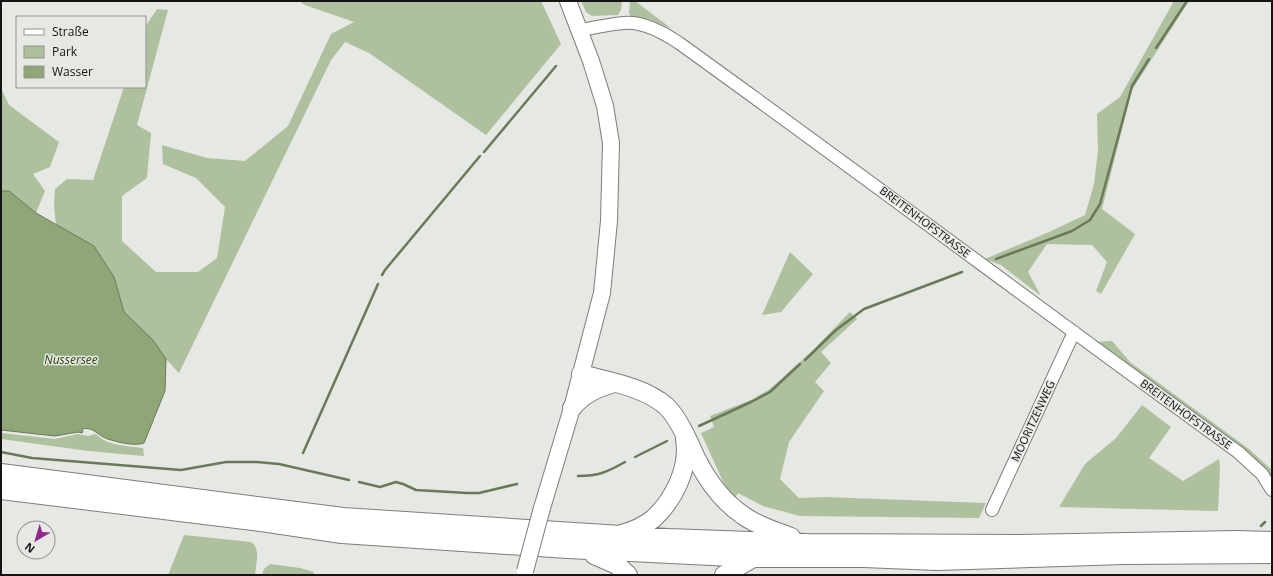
<svg xmlns="http://www.w3.org/2000/svg" width="1273" height="576" font-family="'Open Sans',sans-serif">
<rect width="100%" height="100%" fill="#e6e8e4"/>
<path fill="#aec09d" d="M 299,1 L 541,1 L 561,44 L 486,135 L 369,53 L 345,42 L 331,60 L 179,373 L 166,359 L 153,340 L 124,312 L 114,277 L 94,246 L 56,225 L 54,206 L 55,189 L 67,179 L 93,180 L 124,87 L 145,87 L 145,27 L 157,9 L 168,10 L 137,125 L 151,133 L 147,178 L 122,196 L 122,241 L 156,272 L 198,272 L 217,258 L 225,207 L 196,178 L 163,164 L 162,145 L 207,158 L 245,161 L 288,126 L 331,34 L 354,22 L 305,5 Z
M 581,1 L 622,1 L 621,10 L 618,15 L 592,16 L 586,12 Z
M 630,1 L 635,1 L 672,29 L 648,19 L 631,17 L 629,13 Z
M 1174,1 L 1189,1 L 1132,90 L 1102,209 L 1135,234 L 1101,294 L 1096,291 L 1107,262 L 1092,245 L 1047,244 L 1028,272 L 1041,296 L 1001,265 L 985,259 L 1049,232 L 1085,215 L 1094,184 L 1098,151 L 1097,114 L 1120,97 Z
M 1,88 L 9,105 L 59,142 L 50,167 L 33,174 L 45,191 L 36,213 L 9,191 L 1,191 Z
M 790,252 L 813,274 L 781,312 L 762,315 Z
M 850,312 L 857,319 L 821,352 L 831,363 L 815,382 L 824,391 L 789,442 L 780,479 L 799,498 L 825,497 L 986,503 L 979,518 L 800,516 L 763,506 L 738,493 L 735,497 L 724,484 L 701,433 L 714,427 L 710,416 L 751,400 L 770,389 L 811,352 Z
M 1112,341 L 1130,362 L 1249,449 L 1272,470 L 1272,479 L 1095,342 Z
M 1142,405 L 1171,427 L 1149,458 L 1183,481 L 1219,459 L 1220,469 L 1218,511 L 1059,507 L 1085,464 L 1116,438 Z
M 1,433 L 55,439 L 78,434 L 88,436 L 96,434 C 107,446 128,446 143,448 L 144,456 L 88,451 L 1,439 Z
M 184,535 L 251,542 C 261,548 256,564 255,575 L 168,575 Z
M 271,564 L 300,568 L 314,572 L 313,575 L 262,575 C 263,569 266,566 271,564 Z"/>
<path fill="#8fa677" stroke="#6a7a59" d="M 1,191 L 9,191 L 36,213 L 94,246 L 114,277 L 124,312 L 153,340 L 166,359 L 165,391 L 144,443 C 135,447 111,441 103,437 C 95,432 92,427 82,429 L 83,432 L 82,433 L 78,432 L 55,436 L 1,430 Z"/>
<g fill="none" stroke-linecap="round" stroke-linejoin="round">
<path stroke="#6a7a59" stroke-width="2.5" d="M 1156,48 L 1187,1
M 484,152 L 556,66
M 996,259 L 1072,231 L 1090,220 L 1100,204 L 1132,86 L 1149,59
M 382,275 L 385,270 L 480,156
M 805,360 L 836,330 L 864,309 L 962,272
M 699,426 L 751,402 L 770,392 L 800,364
M 1,452 L 32,458 L 181,470 L 226,462 L 257,462 L 279,464 L 349,480
M 303,453 L 378,284
M 635,457 L 667,441
M 578,476 C 599,476 607,472 625,462
M 359,482 L 380,487 L 396,482 L 403,484 L 416,490 L 467,493 L 479,493 L 517,484
M 1261,526 L 1265,522"/>
<g stroke="#7c7e7a" stroke-width="14">
<path id="minor" d="M 580,30 C 594,28 609,24 624,23 C 643,21 664,33 679,43 C 867,178 1051,317 1238,452 L 1262,474 L 1272,490
M 992,510 L 1074,332"/>
</g>
<g stroke="#7c7e7a" stroke-width="18">
<path id="major" d="M 542,508 L 572,408 L 602,293 L 609,221 L 611,143 L 605,106 L 591,61 L 568,1"/>
</g>
<g stroke="#7c7e7a" stroke-width="20">
<path id="highway" d="M 581,374 C 608,381 644,387 666,406 C 678,417 689,442 696,458 C 707,480 723,502 744,516 C 758,526 775,531 791,537
M 572,408 C 583,394 597,388 614,383
M 1,473 L 343,517 L 668,538 L 807,543 L 1019,544 L 1237,540 L 1272,541
M 1,490 L 268,523 L 342,534 L 568,549 L 753,558 L 864,558 L 937,561 L 1123,555 L 1272,554
M 622,534 C 633,531 644,526 653,519 C 674,500 690,467 685,439
M 594,555 L 617,565 L 628,575
M 724,575 L 753,558"/>
</g>
<use href="#minor" stroke="#fff" stroke-width="12"/>
<use href="#major" stroke="#fff" stroke-width="16"/>
<use href="#highway" stroke="#fff" stroke-width="18"/>
<g stroke="#7c7e7a" stroke-width="18" stroke-linecap="butt">
<path id="major-bridge" d="M 525,571 L 542,508"/>
</g>
<use href="#major-bridge" stroke="#fff" stroke-width="16"/>
</g>
<g text-anchor="middle" stroke-width="3" stroke-linejoin="round" paint-order="stroke">
<g font-size="11" fill="#131413" stroke="#e6e8e4">
<text transform="translate(925 222) rotate(37)" y="4">BREITENHOFSTRASSE</text>
<text transform="translate(1186 414) rotate(36)" y="4">BREITENHOFSTRASSE</text>
<text transform="translate(1033 421) rotate(-65)" y="4">MOORITZENWEG</text>
</g>
<g font-size="12" font-style="italic" fill="#2c410e" stroke="#e6e8e4">
<text x="71" y="364">Nussersee</text>
</g>
</g>
<rect width="1273" height="576" fill="none" stroke="#131413" stroke-width="4"/>
<rect x="16" y="16" width="130" height="72" fill="#e6e8e4" stroke="#929390"/>
<rect x="24" y="29" width="20" height="6" fill="#ffffff" stroke="#929390"/>
<text x="52" y="36" font-size="12" fill="#131413">Straße</text>
<rect x="24" y="46" width="20" height="12" fill="#aec09d" stroke="#929390"/>
<text x="52" y="56" font-size="12" fill="#131413">Park</text>
<rect x="24" y="66" width="20" height="12" fill="#8fa677" stroke="#929390"/>
<text x="52" y="76" font-size="12" fill="#131413">Wasser</text>
<g transform="translate(36 540) rotate(218)"><circle r="19" fill="#e6e8e4" stroke="#929390"/>
<path d="M0-3L7 15L0 10L-7 15Z" fill="#90298e"/>
<text y="-6" font-size="11" font-weight="bold" text-anchor="middle" fill="#131413">N</text>
</g>
</svg>
